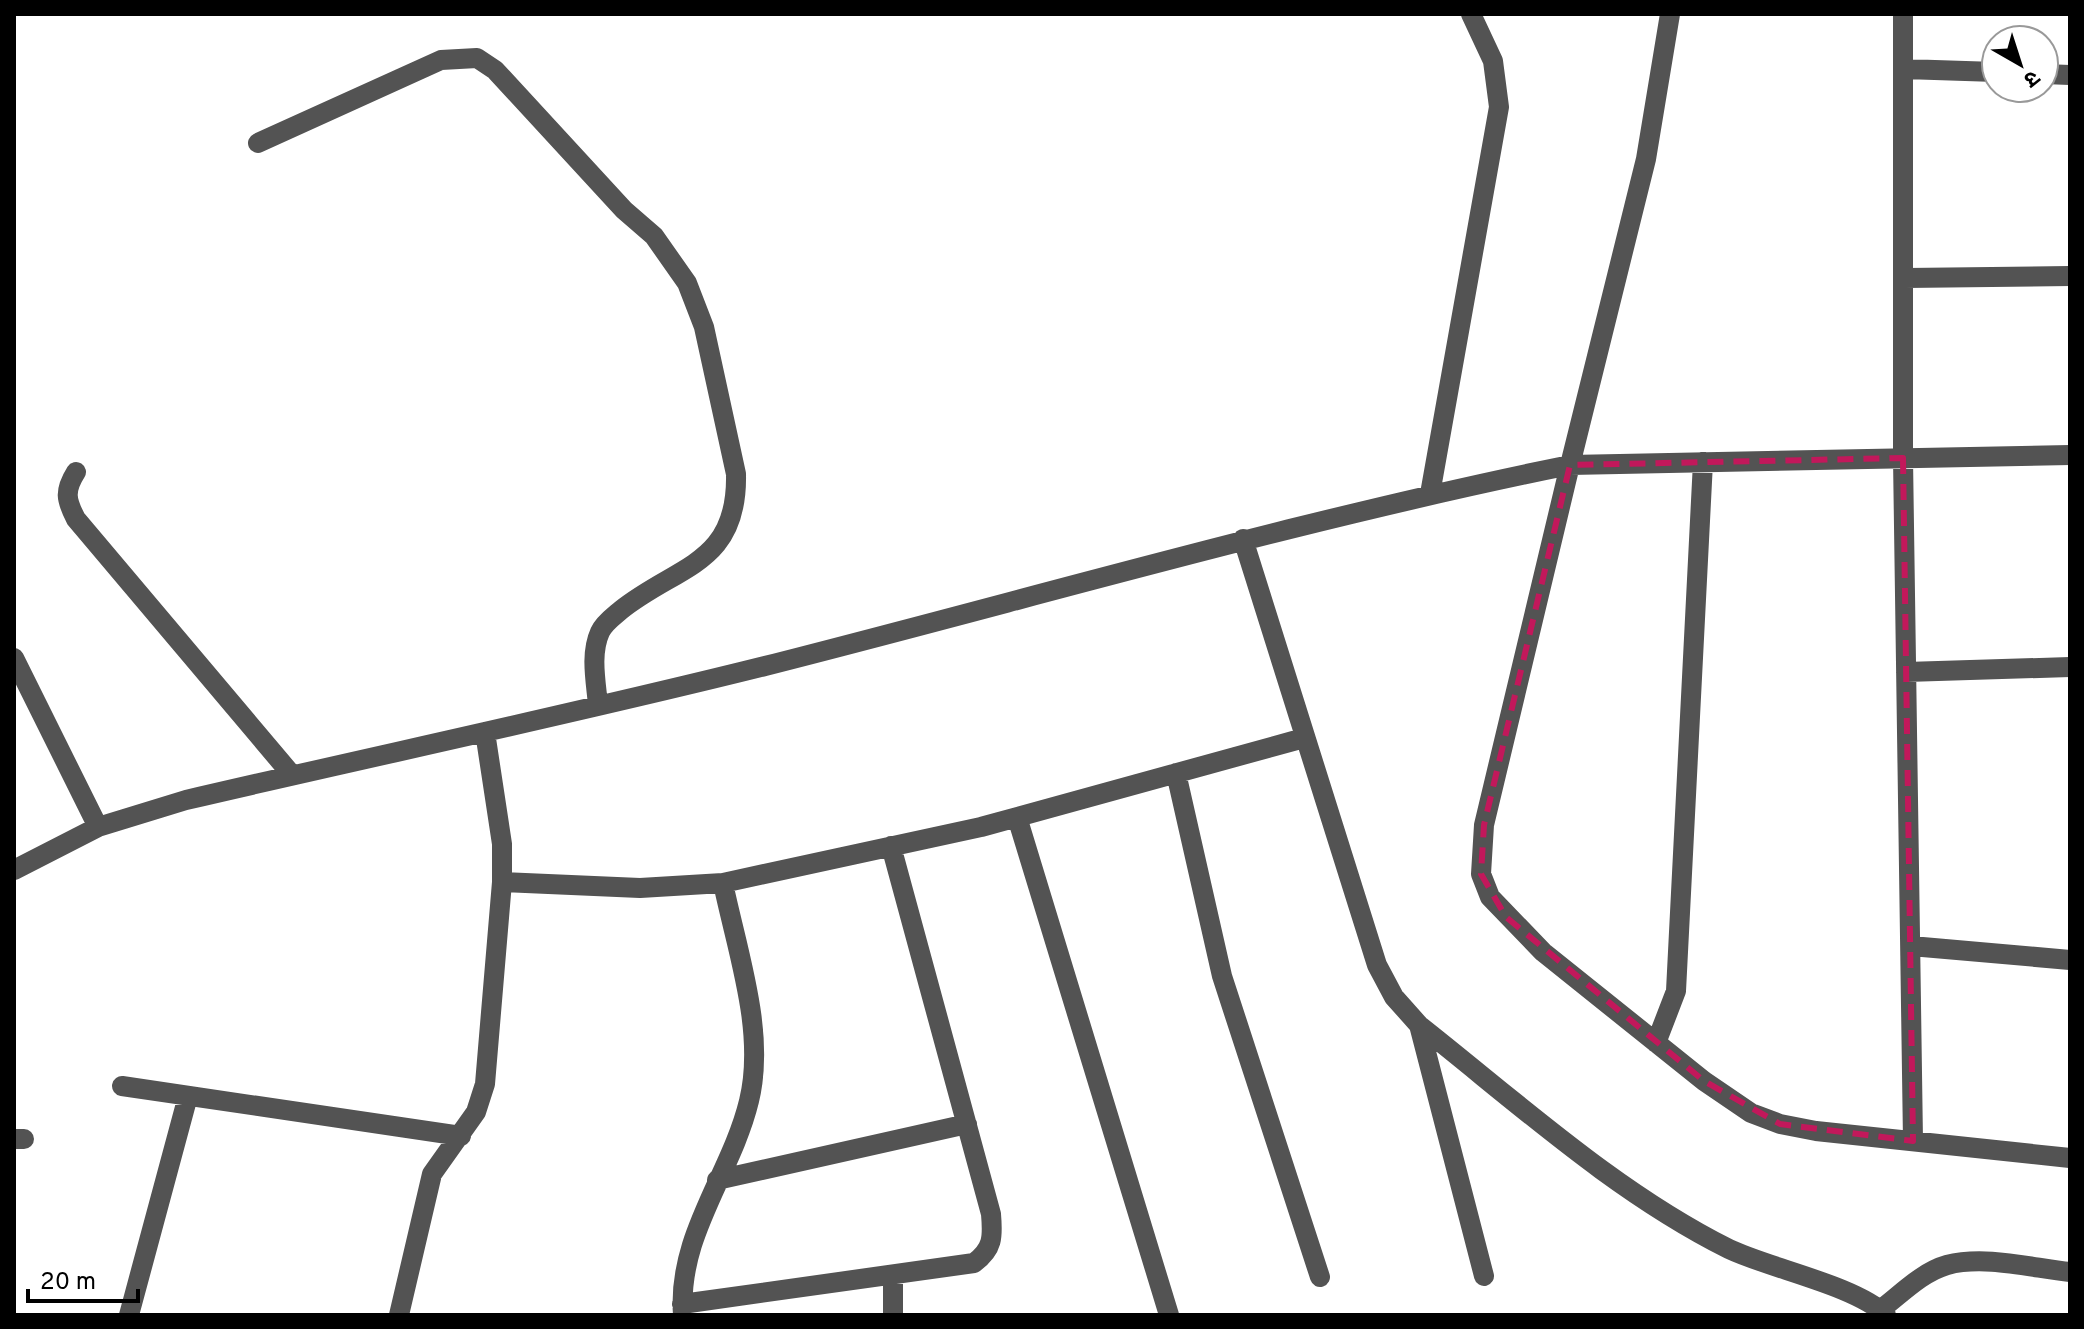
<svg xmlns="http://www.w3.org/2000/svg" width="2084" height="1329" font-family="Overpass,'Noto Sans Devanagari',sans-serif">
<rect width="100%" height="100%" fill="#fff"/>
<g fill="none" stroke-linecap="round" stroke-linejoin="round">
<path stroke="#535353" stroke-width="20" d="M 1903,14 L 1903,458 L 1913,1141
M 1904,69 L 1996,72
M 2044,74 L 2070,75
M 258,143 L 441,60 L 477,58 L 495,70 L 624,210 L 654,236 L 687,283 L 704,327 L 736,474 C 738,565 677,565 621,610 C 614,616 604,623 600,632 C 590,654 596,682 598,705
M 1906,278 L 2070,276
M 2070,455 L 1570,465 L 1484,825 L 1481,874 L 1490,897 L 1543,952 L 1704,1081 L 1751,1113 L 1780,1124 L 1816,1131 L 2070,1158
M 76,472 C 64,491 66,500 76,519 L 292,775
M 1430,494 L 1499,107 L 1493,61 L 1471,14
M 1243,539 L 1377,965 L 1394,997 L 1419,1025 C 1518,1103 1615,1192 1729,1249 C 1771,1269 1854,1285 1886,1315
M 14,658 L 98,827
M 1906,672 L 2070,667
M 1176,773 L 1222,976 L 1320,1277
M 1017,817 L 1169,1315
M 14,870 L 98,827 L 186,800 C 379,755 573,714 765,666 C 1033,598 1299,520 1570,465 L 1646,159 L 1670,14
M 502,882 L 640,888 L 723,883 L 981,827 L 1304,738
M 1911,946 L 2070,960
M 1419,1025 L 1484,1276
M 1656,1043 L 1676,991 L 1703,462
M 122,1086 L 461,1136
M 14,1139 L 24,1139
M 717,1180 L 967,1124
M 893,1275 L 893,1315
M 682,1304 L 974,1263 C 993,1249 993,1237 991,1214 L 891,846
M 1880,1310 C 1900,1295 1922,1272 1947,1265 C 1985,1255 2032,1268 2070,1272
M 129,1315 L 188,1096
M 399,1315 L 432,1174 L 476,1112 L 485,1084 L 502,882 L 502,844 L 485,732
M 683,1315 C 677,1235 731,1175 749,1101 C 766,1032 737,951 723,883"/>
</g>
<path fill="none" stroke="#c2185b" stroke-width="6" stroke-dasharray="16 10" stroke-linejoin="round" d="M 1903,458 L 1913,1141 L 1780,1124 L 1704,1081 L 1506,917 L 1481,874 L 1484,825 L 1570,465 Z"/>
<rect width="2084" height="1329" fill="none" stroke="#000000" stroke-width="32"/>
<g transform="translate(2020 64) rotate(141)"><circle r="38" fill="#ffffff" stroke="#999999" stroke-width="2"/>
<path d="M0-6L14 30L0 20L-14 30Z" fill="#000000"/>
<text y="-12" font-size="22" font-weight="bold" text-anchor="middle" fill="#000000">उ</text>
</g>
<path d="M28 1289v12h110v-12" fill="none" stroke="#000000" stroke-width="4"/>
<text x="40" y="1289" font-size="24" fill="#000000" stroke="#ffffff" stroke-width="6" paint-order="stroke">20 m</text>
</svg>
